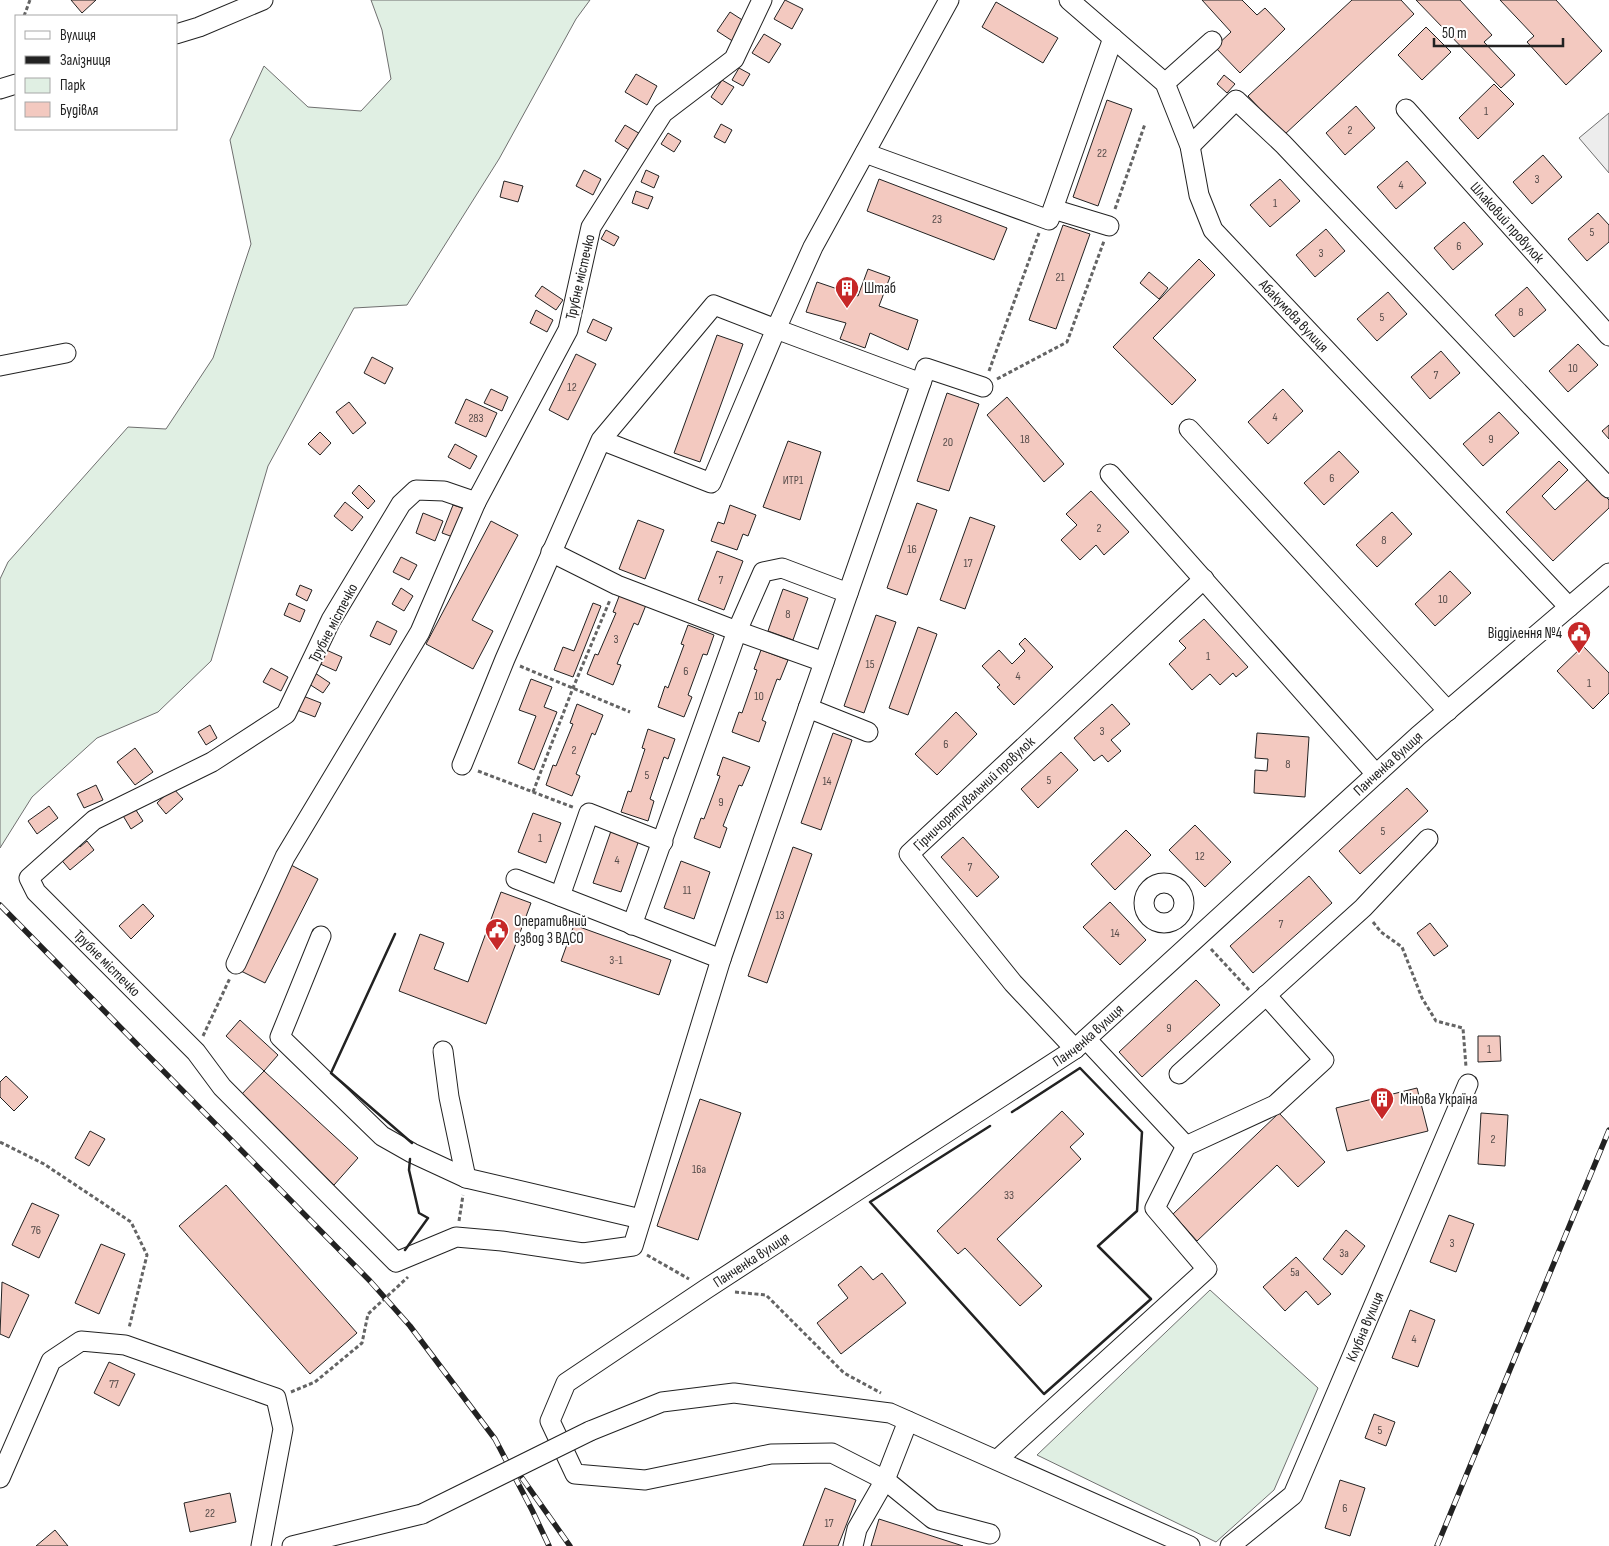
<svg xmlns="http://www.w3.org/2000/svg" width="1609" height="1546" font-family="'Sofia Sans Condensed',sans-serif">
<rect width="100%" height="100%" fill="#fff"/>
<path fill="#e0efe3" stroke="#6f6f6f" d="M 371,0 L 590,0 L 576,19 L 499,159 L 407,305 L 354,308 L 268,466 L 211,661 L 158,712 L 97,738 L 32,797 L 0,848 L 0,579 L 8,562 L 128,427 L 166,429 L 213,358 L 251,244 L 230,140 L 264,66 L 308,107 L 361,111 L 391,79 L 382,30 Z
M 1210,1290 L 1318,1388 L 1274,1490 L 1216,1542 L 1037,1455 Z"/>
<path fill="#ededed" stroke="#6f6f6f" d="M 1609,113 L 1609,173 L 1579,138 Z"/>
<path fill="#f3c9c0" stroke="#222" d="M 71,0 L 96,0 L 82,13 Z
M 785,0 L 803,9 L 792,29 L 774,19 Z
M 1202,0 L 1242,0 L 1257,15 L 1265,8 L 1285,29 L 1240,73 L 1215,47 L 1231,32 Z
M 1352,0 L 1401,0 L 1414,14 L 1284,135 L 1248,96 Z
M 1416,0 L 1460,0 L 1492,35 L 1484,42 L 1515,75 L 1501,88 Z
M 1500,0 L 1556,0 L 1602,51 L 1566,85 L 1527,42 L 1534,36 Z
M 996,2 L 1058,38 L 1043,63 L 982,27 Z
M 730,12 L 747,23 L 734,42 L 717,31 Z
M 1426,27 L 1451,52 L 1422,80 L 1398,55 Z
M 764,34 L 781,44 L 769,63 L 752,53 Z
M 739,68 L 750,74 L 743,86 L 732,80 Z
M 636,74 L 657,86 L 647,105 L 625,92 Z
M 1224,75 L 1235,84 L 1227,93 L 1217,84 Z
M 722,80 L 734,87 L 722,105 L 711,97 Z
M 1494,84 L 1514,104 L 1478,139 L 1459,118 Z
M 1107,100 L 1132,109 L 1098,206 L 1073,197 Z
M 1356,106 L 1375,128 L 1345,155 L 1326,133 Z
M 721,124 L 732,130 L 725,143 L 714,137 Z
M 625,125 L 642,135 L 632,152 L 615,141 Z
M 668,133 L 681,141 L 674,152 L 661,144 Z
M 1543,155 L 1562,177 L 1532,204 L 1513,182 Z
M 1407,161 L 1426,183 L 1396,209 L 1377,187 Z
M 584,170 L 601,179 L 593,195 L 576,186 Z
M 646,170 L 659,176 L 654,188 L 641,182 Z
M 879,179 L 1007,228 L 994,260 L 867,211 Z
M 1280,179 L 1300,201 L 1270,227 L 1250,205 Z
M 504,181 L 523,186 L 518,202 L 500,197 Z
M 636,191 L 653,197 L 648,209 L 632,203 Z
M 1598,213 L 1609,225 L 1609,242 L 1587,261 L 1568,239 Z
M 1464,222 L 1483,244 L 1453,270 L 1434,248 Z
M 1063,225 L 1090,234 L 1056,329 L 1029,320 Z
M 1326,229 L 1345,251 L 1315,277 L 1296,255 Z
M 606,230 L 619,237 L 614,246 L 601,239 Z
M 1199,259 L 1215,275 L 1153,338 L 1196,380 L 1172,405 L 1113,347 Z
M 868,269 L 890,277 L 879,306 L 918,320 L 908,350 L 870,333 L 865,348 L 840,339 L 846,323 L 806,312 L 817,282 L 858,296 Z
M 1149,272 L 1168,288 L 1159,299 L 1140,283 Z
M 542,286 L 563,300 L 556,310 L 535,296 Z
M 1527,287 L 1546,310 L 1514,337 L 1495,315 Z
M 1388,292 L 1407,314 L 1377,341 L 1357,319 Z
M 536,310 L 553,320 L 547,332 L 530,323 Z
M 593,319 L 612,328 L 606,341 L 587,332 Z
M 717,335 L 743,344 L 700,462 L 674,453 Z
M 1578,344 L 1598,365 L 1568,392 L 1549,371 Z
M 1441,351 L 1460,373 L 1430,399 L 1411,377 Z
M 576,354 L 596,364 L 568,420 L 549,410 Z
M 372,357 L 393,368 L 385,384 L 364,373 Z
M 491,389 L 508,397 L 502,411 L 484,403 Z
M 1283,389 L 1303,411 L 1268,444 L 1248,422 Z
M 947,393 L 979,404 L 949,491 L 917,481 Z
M 1007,397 L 1064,464 L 1044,482 L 987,415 Z
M 466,399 L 497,413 L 486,437 L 455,423 Z
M 349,402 L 366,423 L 353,434 L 336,412 Z
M 1499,412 L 1519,433 L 1483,466 L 1463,444 Z
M 1609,425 L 1609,439 L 1602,431 Z
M 320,432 L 331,443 L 320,455 L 308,444 Z
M 788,441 L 821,452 L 800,520 L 763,507 Z
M 455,444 L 477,456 L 470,469 L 448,457 Z
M 1339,451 L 1359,472 L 1324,505 L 1304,483 Z
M 1559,461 L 1568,470 L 1542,496 L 1555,510 L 1588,479 L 1609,500 L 1609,508 L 1553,561 L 1506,512 Z
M 359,485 L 375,501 L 368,509 L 352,493 Z
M 1091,491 L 1129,532 L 1104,555 L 1096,545 L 1080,560 L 1061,540 L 1077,525 L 1066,514 Z
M 345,502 L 363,517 L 352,531 L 334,516 Z
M 917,503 L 937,510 L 907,595 L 887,588 Z
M 453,505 L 465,509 L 453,537 L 442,533 Z
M 730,505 L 756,515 L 748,536 L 743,534 L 737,550 L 711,541 L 718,522 L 724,524 Z
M 1392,512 L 1412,534 L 1377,567 L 1356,545 Z
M 423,513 L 443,521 L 435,541 L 416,533 Z
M 970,517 L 995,526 L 965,609 L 940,600 Z
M 638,520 L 664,530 L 645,579 L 619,569 Z
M 491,521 L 518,535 L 472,620 L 493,631 L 473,669 L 426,644 Z
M 717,551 L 743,561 L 724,610 L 698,600 Z
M 401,557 L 417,565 L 409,580 L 393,572 Z
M 1450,571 L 1471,593 L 1435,626 L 1415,604 Z
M 300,585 L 312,590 L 307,601 L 296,595 Z
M 401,588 L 413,596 L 404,611 L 392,604 Z
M 783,589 L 808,598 L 793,640 L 768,631 Z
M 620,594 L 646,605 L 638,625 L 634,623 L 617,664 L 621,665 L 613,685 L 587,674 L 595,654 L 598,655 L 616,613 L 613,612 Z
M 289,603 L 305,610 L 300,622 L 284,615 Z
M 593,603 L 601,606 L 573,677 L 554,670 L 563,647 L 574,651 Z
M 876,615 L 896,622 L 864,713 L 844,706 Z
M 1204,619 L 1248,667 L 1236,677 L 1233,673 L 1220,685 L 1210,674 L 1192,690 L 1169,664 L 1186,648 L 1179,641 Z
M 377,621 L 397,631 L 390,645 L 370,636 Z
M 688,625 L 714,635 L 707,655 L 703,654 L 688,695 L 692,697 L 684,717 L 658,707 L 665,686 L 668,688 L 684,645 L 681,644 Z
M 918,627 L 937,634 L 908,715 L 889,708 Z
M 1025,638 L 1053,667 L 1014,705 L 997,687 L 1000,685 L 982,666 L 999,650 L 1012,664 L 1025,651 L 1019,644 Z
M 1583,646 L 1609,673 L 1609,693 L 1593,709 L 1557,671 Z
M 324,649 L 342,657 L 336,671 L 318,663 Z
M 761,650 L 788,660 L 780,680 L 777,679 L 762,720 L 766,722 L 759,742 L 732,732 L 739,712 L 742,713 L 757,670 L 754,669 Z
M 271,668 L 288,677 L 281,691 L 263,682 Z
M 315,673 L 330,683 L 323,693 L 309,684 Z
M 531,679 L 552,687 L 544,707 L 557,712 L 534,770 L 518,763 L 536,716 L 519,710 Z
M 303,696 L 321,703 L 315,717 L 297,710 Z
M 577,704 L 603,715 L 595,735 L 592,733 L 576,774 L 580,776 L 572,796 L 546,785 L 553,765 L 556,766 L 573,724 L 570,723 Z
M 1112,704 L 1130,724 L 1111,740 L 1121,751 L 1108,762 L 1102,755 L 1094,761 L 1074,738 Z
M 956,712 L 977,734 L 937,775 L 915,754 Z
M 210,725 L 217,738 L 206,745 L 198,732 Z
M 648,729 L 675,739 L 668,759 L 664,757 L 650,799 L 654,801 L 648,821 L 621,812 L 628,791 L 631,792 L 645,749 L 642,748 Z
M 833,733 L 852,740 L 821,830 L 801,823 Z
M 1257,733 L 1309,737 L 1305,797 L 1254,793 L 1255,770 L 1267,771 L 1268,759 L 1255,758 Z
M 135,748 L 153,772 L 135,785 L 117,762 Z
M 1061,752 L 1078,770 L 1038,808 L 1021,789 Z
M 723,757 L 750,767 L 742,786 L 739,785 L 723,826 L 727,828 L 720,848 L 694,838 L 701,818 L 704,819 L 720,776 L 717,775 Z
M 96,785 L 103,800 L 84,808 L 77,794 Z
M 173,788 L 183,799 L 166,814 L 157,803 Z
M 1407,788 L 1428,811 L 1360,874 L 1339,851 Z
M 49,806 L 58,818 L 37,834 L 28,821 Z
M 134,807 L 143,821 L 131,829 L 122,814 Z
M 533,813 L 561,823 L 546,863 L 518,852 Z
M 1195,825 L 1231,862 L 1205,887 L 1169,850 Z
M 612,828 L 640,837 L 621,892 L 593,883 Z
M 1126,830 L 1151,855 L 1115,890 L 1091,864 Z
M 963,837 L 999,877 L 977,897 L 941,857 Z
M 87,841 L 94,850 L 70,870 L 58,856 L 75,842 L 80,847 Z
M 793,847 L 812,854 L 767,983 L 748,976 Z
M 681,861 L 710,872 L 694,919 L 664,908 Z
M 291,865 L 318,879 L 265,983 L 237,969 Z
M 1309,876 L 1332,903 L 1253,973 L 1230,946 Z
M 501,892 L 531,903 L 486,1024 L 399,991 L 420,934 L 444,943 L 434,969 L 468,982 Z
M 1110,902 L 1146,940 L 1120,965 L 1083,927 Z
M 143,904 L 154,916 L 131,939 L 119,926 Z
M 1430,923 L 1448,946 L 1434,956 L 1417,933 Z
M 574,925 L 671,960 L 659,995 L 561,961 Z
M 1196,980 L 1220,1005 L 1142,1077 L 1119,1052 Z
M 240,1020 L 278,1055 L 264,1071 L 226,1036 Z
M 1478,1036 L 1500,1036 L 1501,1061 L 1478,1062 Z
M 264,1071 L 358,1158 L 334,1185 L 239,1097 Z
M 6,1076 L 28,1097 L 14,1111 L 0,1097 L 0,1082 Z
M 1417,1088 L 1428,1131 L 1347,1151 L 1336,1108 Z
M 700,1099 L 741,1113 L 698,1240 L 657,1226 Z
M 1062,1111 L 1084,1134 L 1070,1147 L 1081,1159 L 997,1239 L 1042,1286 L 1020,1306 L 965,1248 L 958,1254 L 937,1231 Z
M 1279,1113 L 1325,1162 L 1298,1187 L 1277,1165 L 1197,1241 L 1173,1214 Z
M 1481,1113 L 1508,1115 L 1505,1166 L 1478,1164 Z
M 90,1131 L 105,1139 L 89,1166 L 75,1158 Z
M 226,1185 L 357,1333 L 310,1374 L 179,1226 Z
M 32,1203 L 59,1215 L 39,1258 L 12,1245 Z
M 1449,1215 L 1474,1224 L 1456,1272 L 1430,1262 Z
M 1346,1230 L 1365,1246 L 1342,1275 L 1323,1259 Z
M 101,1244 L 125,1254 L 99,1314 L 75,1303 Z
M 1296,1257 L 1331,1294 L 1318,1305 L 1306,1291 L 1285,1311 L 1263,1287 Z
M 861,1266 L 873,1280 L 882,1273 L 906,1303 L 841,1354 L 817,1323 L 848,1298 L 838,1285 Z
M 2,1282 L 29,1295 L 9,1338 L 0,1334 Z
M 1410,1310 L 1435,1320 L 1418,1367 L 1392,1358 Z
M 109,1362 L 135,1374 L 119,1406 L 94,1393 Z
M 1374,1414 L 1395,1422 L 1386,1446 L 1365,1438 Z
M 1340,1480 L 1365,1488 L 1350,1536 L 1325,1528 Z
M 825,1488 L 856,1500 L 838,1546 L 803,1546 Z
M 230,1493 L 236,1522 L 190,1532 L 184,1503 Z
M 879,1519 L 963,1546 L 871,1546 Z
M 55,1530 L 68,1546 L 36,1546 Z"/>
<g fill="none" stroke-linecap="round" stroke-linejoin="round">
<g stroke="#222" stroke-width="21">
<g id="minor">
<path id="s1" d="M 762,0 L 734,59 L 663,113 L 591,227 L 568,330 L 476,502 L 444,491 L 416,490 L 401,504 L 331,620 L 286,714 L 212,762 L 94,820 L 29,878 L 36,892 L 196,1052 L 222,1087 L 396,1262 L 456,1237 L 502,1241 L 583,1253 L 633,1246 L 721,959 L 921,383 L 776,329 L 813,247 L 949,0"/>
<path id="s2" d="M 1069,0 L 1165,83 L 1190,146 L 1199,195 L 1213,230 L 1569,607"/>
<path d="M 176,34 L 199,27 L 263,0"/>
<path d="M 1165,83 L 1212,41"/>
<path d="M 0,89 L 16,84"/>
<path id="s3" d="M 1406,109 L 1609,336"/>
<path d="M 1190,146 L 1236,100 L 1283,144 L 1609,488"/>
<path d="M 865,153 L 1049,220 L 1113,38"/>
<path d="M 1053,209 L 1109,226"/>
<path d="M 0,366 L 66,353"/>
<path d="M 921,383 L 926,368 L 983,387"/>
<path d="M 1189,429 L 1448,711"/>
<path d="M 1110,474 L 1376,774"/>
<path d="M 551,552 L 617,585 L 737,631 L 824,662"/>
<path d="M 808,708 L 868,732"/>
<path d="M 462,765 L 505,659 L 601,440 L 714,305 L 776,329 L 711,483 L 601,440"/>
<path d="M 516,879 L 721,959"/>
<circle cx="1164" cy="903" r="20"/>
<path d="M 560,896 L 589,813 L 663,842"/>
<path d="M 632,925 L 737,631 L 763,572 L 782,568 L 848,593"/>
<path d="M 321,936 L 280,1037 L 382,1136 L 412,1153 L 466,1178 L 641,1219"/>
<path d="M 236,964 L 285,857 L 420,632 L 476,502"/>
<path d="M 1086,1039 L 1186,1146"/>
<path id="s4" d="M 1075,1049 L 1013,983 L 909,854 L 1204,579"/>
<path d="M 443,1051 L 449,1097 L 466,1178"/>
<path d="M 1179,1074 L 1363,908 L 1428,839"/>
<path id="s5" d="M 908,1421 L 885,1480 L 832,1453 L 771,1454 L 645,1480 L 575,1474 L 550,1421 L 566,1383 L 706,1289 L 1075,1049 L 1418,736 L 1609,573"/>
<path d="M 590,1431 L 662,1402 L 734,1393 L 890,1413 L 1190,1546"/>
<path d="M 998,1459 L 1207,1269 L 1155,1208 L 1186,1146 L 1275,1105 L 1324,1060 L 1266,995"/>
<path d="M 0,1478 L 51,1361 L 81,1341 L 125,1345 L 276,1398 L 283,1429 L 261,1546"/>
<path d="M 292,1546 L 422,1514"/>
<path d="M 853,1546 L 857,1529 L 885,1480 L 933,1519 L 990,1534"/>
<path id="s6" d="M 1230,1546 L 1293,1495 L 1468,1084"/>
</g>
</g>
<path stroke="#646464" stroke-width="3" stroke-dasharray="4 2.5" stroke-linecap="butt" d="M 24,16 L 30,0
M 1115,209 L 1145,124
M 989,371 L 1039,233
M 997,379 L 1067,342 L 1104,241
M 520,666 L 630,712
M 478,771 L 575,808
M 533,792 L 573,688 L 610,600
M 1373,922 L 1381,932 L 1402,947 L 1422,998 L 1436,1021 L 1463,1028 L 1466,1067
M 1211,949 L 1249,990
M 203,1036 L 230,978
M 0,1142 L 44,1164 L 131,1222 L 147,1255 L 129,1328
M 459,1221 L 463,1195
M 647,1255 L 689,1279
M 735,1292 L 766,1295 L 844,1373 L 881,1393
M 291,1392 L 315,1382 L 362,1343 L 368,1314 L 408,1277"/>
<use href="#minor" stroke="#fff" stroke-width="19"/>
<g stroke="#222" stroke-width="5.5">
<path id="rail" d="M 0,905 L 370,1281 L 410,1326 L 495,1439 L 532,1510 L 549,1546
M 522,1478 L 570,1546
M 1437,1546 L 1609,1130"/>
</g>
<use href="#rail" stroke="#fff" stroke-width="4" stroke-dasharray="11" stroke-linecap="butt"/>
<g stroke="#222" stroke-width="21" stroke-linecap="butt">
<path id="minor-bridge" d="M 422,1514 L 590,1431"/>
</g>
<use href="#minor-bridge" stroke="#fff" stroke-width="19"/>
<path stroke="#222" stroke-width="2.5" d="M 395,934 L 331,1073 L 412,1143
M 990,1126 L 870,1202 L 1044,1394 L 1151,1299 L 1098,1246 L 1137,1211 L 1142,1132 L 1080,1068 L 1012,1112
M 405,1250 L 428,1218 L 419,1213 L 409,1170 L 410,1159"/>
</g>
<defs>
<g id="building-pin" transform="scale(1.25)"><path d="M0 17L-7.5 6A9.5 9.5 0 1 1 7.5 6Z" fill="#c62828" stroke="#fff"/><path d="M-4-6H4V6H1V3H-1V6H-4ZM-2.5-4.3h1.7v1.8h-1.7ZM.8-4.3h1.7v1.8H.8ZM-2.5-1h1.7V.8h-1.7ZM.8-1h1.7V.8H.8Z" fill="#fff"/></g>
<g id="civic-pin" transform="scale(1.25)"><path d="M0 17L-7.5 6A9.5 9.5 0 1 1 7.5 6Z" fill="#c62828" stroke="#fff"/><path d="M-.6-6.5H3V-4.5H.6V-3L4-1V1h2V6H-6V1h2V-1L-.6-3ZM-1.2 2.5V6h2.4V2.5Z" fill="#fff"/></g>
</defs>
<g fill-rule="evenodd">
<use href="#building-pin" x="847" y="288"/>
<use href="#civic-pin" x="1579" y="633"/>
<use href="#civic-pin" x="497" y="930"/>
<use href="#building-pin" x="1382" y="1099"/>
</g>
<g text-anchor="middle" stroke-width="4" stroke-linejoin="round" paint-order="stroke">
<g font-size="12" fill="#564c4a">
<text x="1486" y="115">1</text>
<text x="1350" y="134">2</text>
<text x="1102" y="157">22</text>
<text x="1537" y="183">3</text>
<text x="1401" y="189">4</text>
<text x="1275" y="207">1</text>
<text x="937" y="223">23</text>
<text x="1592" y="236">5</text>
<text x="1459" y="250">6</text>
<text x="1321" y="257">3</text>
<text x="1060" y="281">21</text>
<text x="1521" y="316">8</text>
<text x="1382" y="321">5</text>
<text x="1573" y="372">10</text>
<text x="1436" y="379">7</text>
<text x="572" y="391">12</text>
<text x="1275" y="421">4</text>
<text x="476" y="422">283</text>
<text x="1025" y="443">18</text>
<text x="1491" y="443">9</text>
<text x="948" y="446">20</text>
<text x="1332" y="482">6</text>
<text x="793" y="484">ИТР1</text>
<text x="1099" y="532">2</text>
<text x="1384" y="544">8</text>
<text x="912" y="553">16</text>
<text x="968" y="567">17</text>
<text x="721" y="584">7</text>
<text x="1443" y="603">10</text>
<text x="788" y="618">8</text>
<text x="616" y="643">3</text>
<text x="1208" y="660">1</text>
<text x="870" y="668">15</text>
<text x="686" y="675">6</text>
<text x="1018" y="680">4</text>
<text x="1589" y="687">1</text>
<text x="759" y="700">10</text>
<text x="1102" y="735">3</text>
<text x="946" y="748">6</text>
<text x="574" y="754">2</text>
<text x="1288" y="768">8</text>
<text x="647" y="779">5</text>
<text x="1049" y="784">5</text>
<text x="827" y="785">14</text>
<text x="721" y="806">9</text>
<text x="1383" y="835">5</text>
<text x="540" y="842">1</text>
<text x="1200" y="860">12</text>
<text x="617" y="864">4</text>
<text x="970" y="871">7</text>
<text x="687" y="894">11</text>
<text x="780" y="919">13</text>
<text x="1281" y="928">7</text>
<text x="1115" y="937">14</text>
<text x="616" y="964">3-1</text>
<text x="1169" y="1032">9</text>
<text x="1489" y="1053">1</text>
<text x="1493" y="1143">2</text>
<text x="699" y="1173">16а</text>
<text x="1009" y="1199">33</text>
<text x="36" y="1234">76</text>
<text x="1452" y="1247">3</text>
<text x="1344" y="1257">3а</text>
<text x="1295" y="1276">5а</text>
<text x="1414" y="1343">4</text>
<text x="114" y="1388">77</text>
<text x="1380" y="1434">5</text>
<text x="1345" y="1512">6</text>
<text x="210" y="1517">22</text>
<text x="829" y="1527">17</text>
</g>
<g font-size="15" fill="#222" stroke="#fff">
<text dy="5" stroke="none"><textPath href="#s3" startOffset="152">Шлаковий провулок</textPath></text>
<text transform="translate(580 277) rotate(-77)" y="5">Трубне містечко</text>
<text dy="5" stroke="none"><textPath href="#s2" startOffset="400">Абакумова вулиця</textPath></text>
<text transform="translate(333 623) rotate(-62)" y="5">Трубне містечко</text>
<text dy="5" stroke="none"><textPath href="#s5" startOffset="1515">Панченка вулиця</textPath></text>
<text dy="5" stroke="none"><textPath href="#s4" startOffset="345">Гірничорятувальний провулок</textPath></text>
<text dy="5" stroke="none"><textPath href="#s1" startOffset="1335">Трубне містечко</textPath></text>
<text dy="5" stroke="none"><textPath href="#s5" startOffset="1110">Панченка вулиця</textPath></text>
<text dy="5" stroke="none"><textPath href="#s5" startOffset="705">Панченка вулиця</textPath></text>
<text dy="5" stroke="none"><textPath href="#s6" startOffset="264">Клубна вулиця</textPath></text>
</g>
<g font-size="15" fill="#222" stroke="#fff" text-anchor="start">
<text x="864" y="293">Штаб</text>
<text x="1562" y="638" text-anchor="end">Відділення №4</text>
<text x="514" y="926">Оперативний<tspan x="514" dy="17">взвод 3 ВДСО</tspan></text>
<text x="1400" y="1104">Мінова Україна</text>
</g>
</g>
<rect x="15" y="15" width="162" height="115" fill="#ffffff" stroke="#a7a7a7"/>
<rect x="25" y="31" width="25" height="8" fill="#ffffff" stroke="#a7a7a7"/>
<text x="60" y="40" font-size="15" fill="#222222">Вулиця</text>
<rect x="25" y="56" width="25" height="8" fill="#222222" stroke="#a7a7a7"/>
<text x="60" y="65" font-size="15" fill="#222222">Залізниця</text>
<rect x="25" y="78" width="25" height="15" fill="#e0efe3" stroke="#a7a7a7"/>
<text x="60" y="90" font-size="15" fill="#222222">Парк</text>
<rect x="25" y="102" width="25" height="15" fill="#f3c9c0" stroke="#a7a7a7"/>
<text x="60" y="115" font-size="15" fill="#222222">Будівля</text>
<path d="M1434 38v8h129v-8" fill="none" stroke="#222222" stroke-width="2.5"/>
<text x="1442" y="38" font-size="15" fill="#222222" stroke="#ffffff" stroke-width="4" paint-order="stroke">50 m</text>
</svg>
